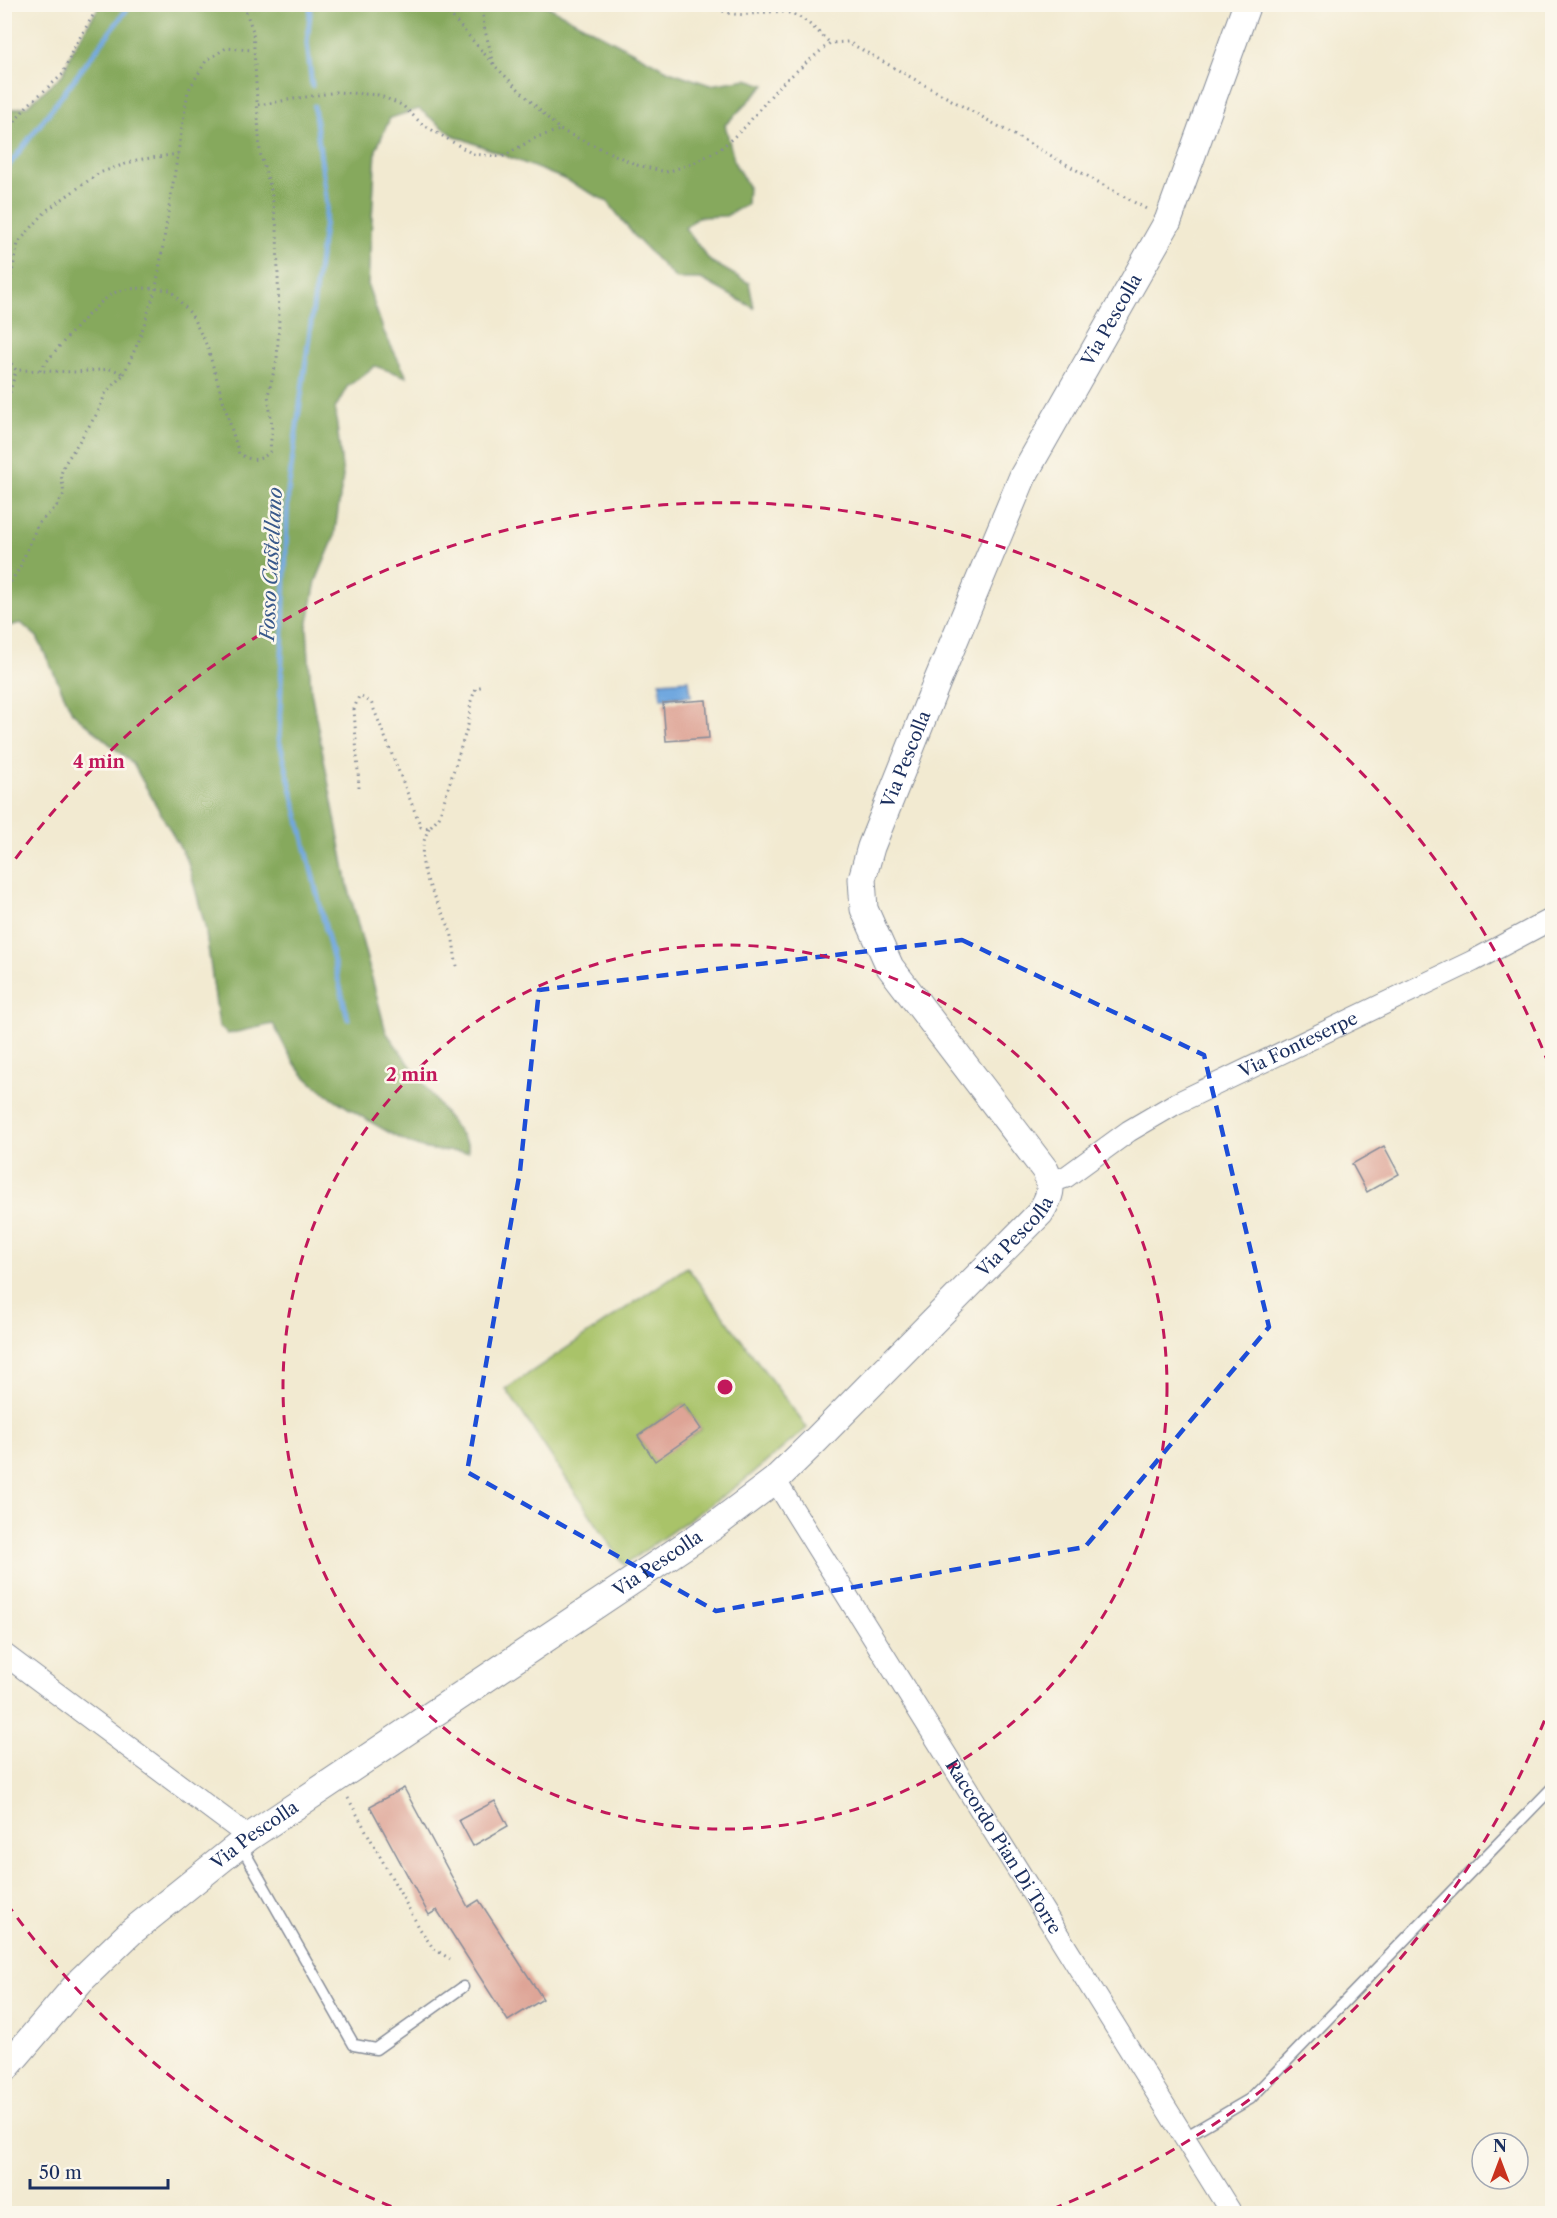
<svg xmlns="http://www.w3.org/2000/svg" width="1557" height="2218" font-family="'Libre Caslon Text',serif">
<rect width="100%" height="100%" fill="#fbf7ec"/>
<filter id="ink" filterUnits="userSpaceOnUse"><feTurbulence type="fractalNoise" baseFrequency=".0167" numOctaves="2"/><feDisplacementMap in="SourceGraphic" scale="12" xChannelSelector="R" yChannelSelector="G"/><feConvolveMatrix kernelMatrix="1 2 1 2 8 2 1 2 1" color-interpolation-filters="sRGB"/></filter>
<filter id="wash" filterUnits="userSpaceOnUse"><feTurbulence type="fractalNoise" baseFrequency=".008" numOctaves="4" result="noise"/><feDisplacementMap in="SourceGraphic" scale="24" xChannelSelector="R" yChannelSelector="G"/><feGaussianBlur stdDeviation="1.35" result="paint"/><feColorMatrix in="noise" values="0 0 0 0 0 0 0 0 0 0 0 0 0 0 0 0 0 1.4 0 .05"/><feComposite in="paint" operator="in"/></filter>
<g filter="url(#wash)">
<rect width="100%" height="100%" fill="#f2ead1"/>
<path fill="#a9c369" stroke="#627964" stroke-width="1.5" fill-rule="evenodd" d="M 687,1267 L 807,1428 L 741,1483 L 624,1565 L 506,1389 ZM 684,1404 L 701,1429 L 655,1460 L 638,1436 Z"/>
<path fill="#86a95d" stroke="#506c5e" stroke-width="1.5" d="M 100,5 L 545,5 L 669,71 L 710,85 L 747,79 L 765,85 L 725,125 L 735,164 L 748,186 L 747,204 L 726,216 L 698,217 L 685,228 L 710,261 L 749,283 L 754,308 L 701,279 L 676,279 L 636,238 L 608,202 L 564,179 L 453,135 L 419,109 L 390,118 L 376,150 L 368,286 L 384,332 L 407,377 L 375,366 L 347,387 L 335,409 L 343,476 L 334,538 L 316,581 L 307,627 L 311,691 L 348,886 L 386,1032 L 468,1145 L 468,1152 C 454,1151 436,1152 422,1148 C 399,1141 320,1093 304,1075 C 290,1060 283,1042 273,1024 L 228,1034 L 219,1026 L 205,926 L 188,862 L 133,764 L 72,712 L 37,637 L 21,623 L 5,627 L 5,111 L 27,106 L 63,74 L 73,49 Z"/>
<path fill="#71a8df" stroke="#466c9e" stroke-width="1.5" d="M 689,680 L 691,696 L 661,698 L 660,682 Z"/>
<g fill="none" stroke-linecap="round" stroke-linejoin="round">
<path stroke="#71a8df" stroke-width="5" d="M 311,4 L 307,43 L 312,86
M 314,106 L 327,205 L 288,492 L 279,739 L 348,1019
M 4,172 L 131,4"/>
</g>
<g id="blocks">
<path fill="#dea496" d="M 706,700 L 709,738 L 666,741 L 663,703 Z
M 1384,1146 L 1399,1174 L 1367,1192 L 1352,1164 Z
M 684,1404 L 701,1429 L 655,1461 L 638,1436 Z
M 404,1788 L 468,1907 L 479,1900 L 543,1999 L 508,2021 L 437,1910 L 429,1915 L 370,1806 Z
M 495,1801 L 508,1826 L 473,1846 L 459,1820 Z"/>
</g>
</g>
<g filter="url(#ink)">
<use href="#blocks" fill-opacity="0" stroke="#868c98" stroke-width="1.5"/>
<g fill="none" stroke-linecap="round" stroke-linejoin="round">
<g stroke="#868c98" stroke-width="13">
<path id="service" d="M 240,1844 L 354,2045 L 376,2049 L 463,1987
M 1185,2137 L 1250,2099 L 1552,1788"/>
</g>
<g stroke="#868c98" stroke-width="23">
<g id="minor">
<path id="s1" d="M 1051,1182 L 1066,1177 L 1129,1131 L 1175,1104 L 1473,961 L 1552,919"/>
<path id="s2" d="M 775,1480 L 1232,2214"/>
<path d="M 4,1654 L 249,1837"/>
</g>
</g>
<g stroke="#868c98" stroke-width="29">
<g id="tertiary">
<path id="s3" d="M 4,2070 L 81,1980 L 131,1932 L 249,1837 L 714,1526 L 775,1480 L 816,1440 L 1040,1213 C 1050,1197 1054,1188 1045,1170 L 890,967 L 864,909 L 862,879 L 871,847 L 937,682 L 1023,476 L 1168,221 L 1247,4"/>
</g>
</g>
<path stroke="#868c98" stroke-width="3" stroke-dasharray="1.5 4.5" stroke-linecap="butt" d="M 441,4 L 494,65 L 560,130 L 637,165 L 666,172 L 692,164 L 720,149 L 745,127 L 779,86 L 830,43 L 848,42 L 1148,210
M 482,4 L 484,27 L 494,64
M 713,4 C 734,25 763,7 789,13 C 805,17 818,32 830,43
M 258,105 L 336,92 L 378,95 L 402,105 L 422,124 L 473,154 L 502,157 L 537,137 L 560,130
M 4,136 L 27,106 L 63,74 L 73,49 L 100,4
M 4,311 L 18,243 L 47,210 L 99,173 L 137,160 L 178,154
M 4,354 L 16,370 L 9,396 L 4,400
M 40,370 C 53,353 97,301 114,293 C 131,286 152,288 170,290 L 191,314 L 207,346 L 239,454 C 252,461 258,462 270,452 L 272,426 L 268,395 L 277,359 L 279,323 L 277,229 L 271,190 L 260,153 L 253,31 L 243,4
M 124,374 L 139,340 L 156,288 L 188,91 L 206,61 L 226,48 L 253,50
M 4,592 L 19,569 L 38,524 L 56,507 L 64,494 L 61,474 L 64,465 L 98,412 L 106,392 L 124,374 L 112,369 L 76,372 L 16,370
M 359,788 L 354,709 L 359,696 L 371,702 L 421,827 L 429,828 L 439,817 L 468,725 L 471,701 L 476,688 L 484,686
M 429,828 C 409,868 439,897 451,933 C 455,944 454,958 458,969
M 348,1798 L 420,1929 L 433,1948 L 450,1959"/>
<use href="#service" stroke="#fff" stroke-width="10"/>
<use href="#minor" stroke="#fff" stroke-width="21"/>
<use href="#tertiary" stroke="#fff" stroke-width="27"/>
</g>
</g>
<path fill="none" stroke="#1d4ed8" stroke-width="4.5" stroke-dasharray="12 8" stroke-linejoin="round" d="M 962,940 L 1204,1055 L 1269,1327 L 1085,1547 L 716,1611 L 467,1472 L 520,1171 L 539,990 Z"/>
<g fill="none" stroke="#c2185b" stroke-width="3" stroke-dasharray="10 8">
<circle cx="725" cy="1387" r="442"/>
<path d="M1551 1704A885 885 0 0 1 1042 2213M408 2213A885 885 0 0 1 5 1901M5 873A885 885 0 0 1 1551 1070"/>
</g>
<g text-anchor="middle" stroke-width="5" stroke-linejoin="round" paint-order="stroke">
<g font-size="18" fill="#1b2f5e" stroke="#fbf7ec">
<text dy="6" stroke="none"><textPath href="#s3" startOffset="2360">Via Pescolla</textPath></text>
<text dy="6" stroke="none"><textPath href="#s3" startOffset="1874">Via Pescolla</textPath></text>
<text dy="6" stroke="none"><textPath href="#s1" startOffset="284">Via Fonteserpe</textPath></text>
<text dy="6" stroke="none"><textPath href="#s3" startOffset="1317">Via Pescolla</textPath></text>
<text dy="6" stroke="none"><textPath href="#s3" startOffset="831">Via Pescolla</textPath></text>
<text dy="6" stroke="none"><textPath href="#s3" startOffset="345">Via Pescolla</textPath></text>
<text dy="6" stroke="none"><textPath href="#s2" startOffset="432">Raccordo Pian Di Torre</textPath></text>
</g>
<g font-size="20" font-style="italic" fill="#39598b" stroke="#fbf7ec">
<text transform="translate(271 564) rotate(-87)" y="7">Fosso Castellano</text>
</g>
</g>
<circle cx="725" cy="1387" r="9" fill="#c2185b" stroke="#fbf7ec" stroke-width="3"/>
<g font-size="18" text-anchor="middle" font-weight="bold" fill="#c2185b" stroke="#fbf7ec" stroke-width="5" stroke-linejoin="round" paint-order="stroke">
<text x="99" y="768">4 min</text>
<text x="412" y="1081">2 min</text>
</g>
<rect width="1557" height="2218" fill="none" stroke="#fbf7ec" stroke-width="24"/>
<g transform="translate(1500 2161)"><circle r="28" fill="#fbf7ec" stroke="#a1a7b3" stroke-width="1.5"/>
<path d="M0-4.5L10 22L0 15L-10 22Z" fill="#c8321e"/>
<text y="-9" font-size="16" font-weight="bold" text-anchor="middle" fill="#1b2f5e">N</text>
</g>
<path d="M30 2179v9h138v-9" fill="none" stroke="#1b2f5e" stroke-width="3"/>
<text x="39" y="2179" font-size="18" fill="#1b2f5e" stroke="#fbf7ec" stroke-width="4.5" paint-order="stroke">50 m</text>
</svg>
